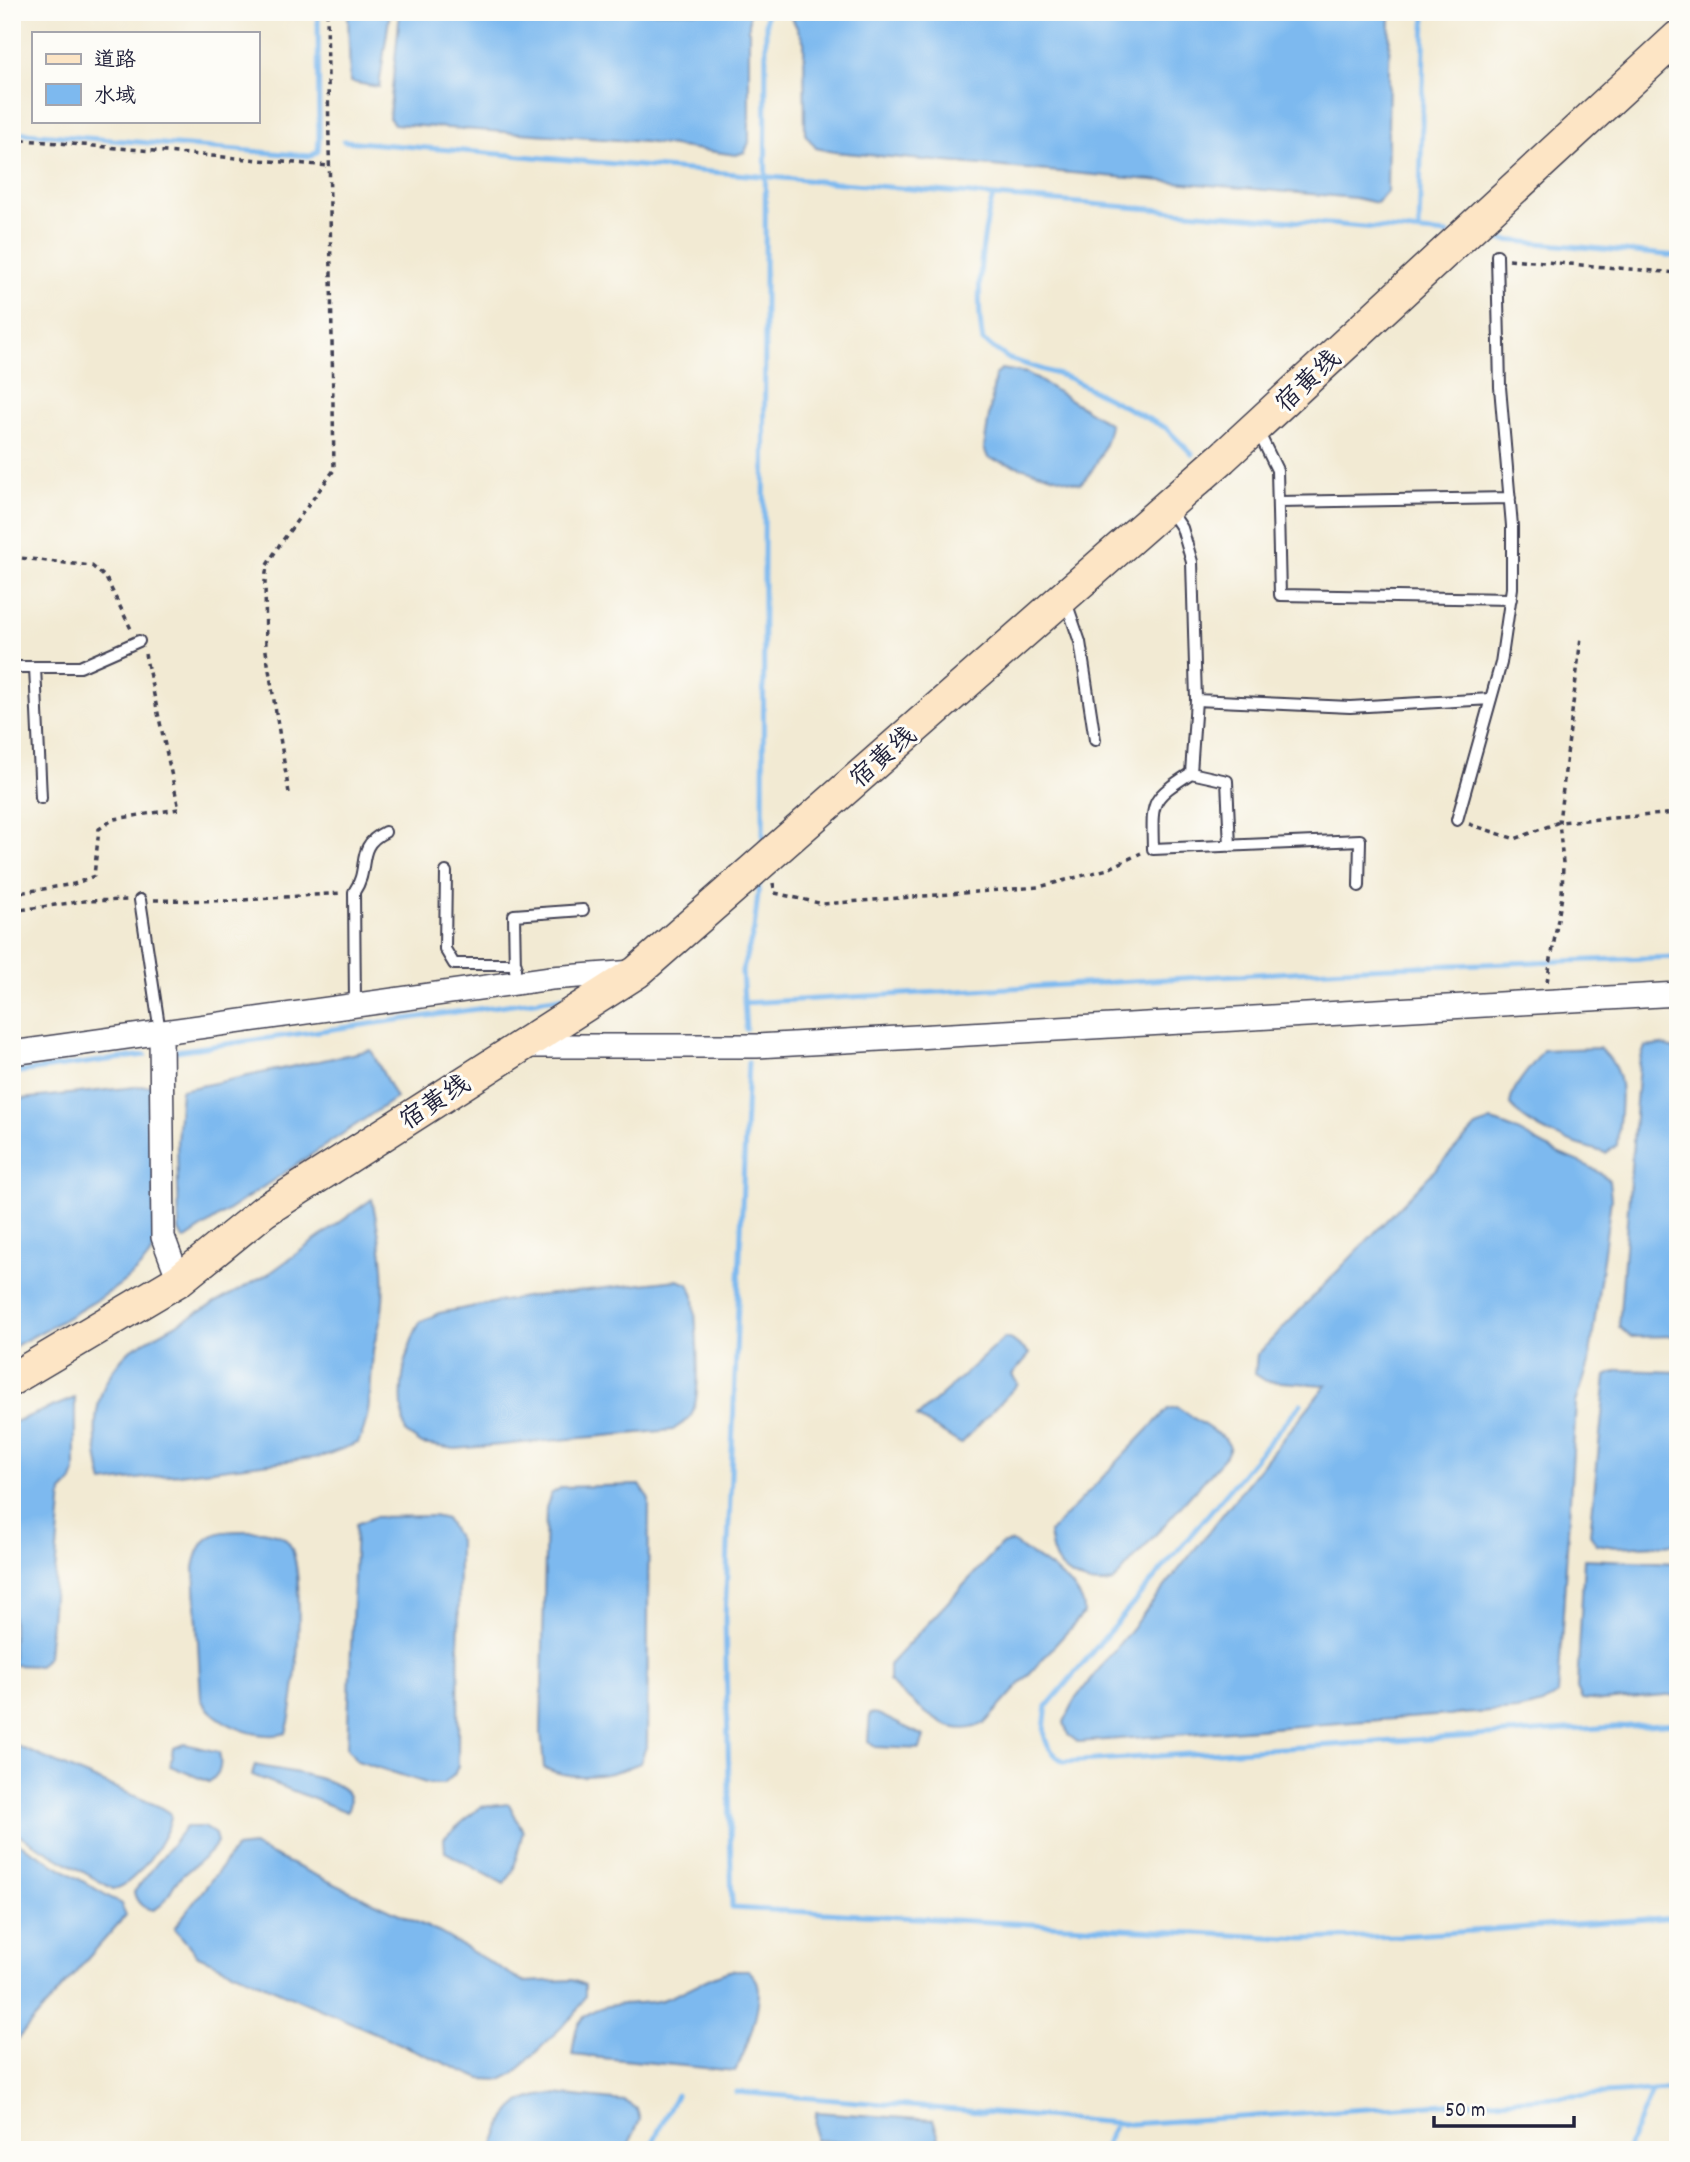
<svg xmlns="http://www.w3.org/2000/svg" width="1690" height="2162" font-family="Dekko,'LXGW WenKai TC',sans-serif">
<rect width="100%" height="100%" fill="#fdfcf7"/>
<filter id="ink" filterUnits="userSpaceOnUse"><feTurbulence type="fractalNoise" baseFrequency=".0143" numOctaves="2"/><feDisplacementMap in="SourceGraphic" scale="14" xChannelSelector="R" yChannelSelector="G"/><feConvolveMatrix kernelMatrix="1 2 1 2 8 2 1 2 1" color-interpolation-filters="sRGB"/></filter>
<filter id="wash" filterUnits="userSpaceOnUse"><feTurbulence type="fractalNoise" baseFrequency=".00686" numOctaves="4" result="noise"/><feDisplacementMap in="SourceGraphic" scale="28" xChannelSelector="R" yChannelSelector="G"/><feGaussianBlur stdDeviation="1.57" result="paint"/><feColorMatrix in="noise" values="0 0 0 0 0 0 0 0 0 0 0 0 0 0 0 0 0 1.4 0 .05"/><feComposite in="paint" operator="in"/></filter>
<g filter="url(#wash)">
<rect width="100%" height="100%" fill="#f2ead3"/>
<path fill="#7db9ef" stroke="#506e95" stroke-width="2" d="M 348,12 L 390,12 L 379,87 L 350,82 Z
M 400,12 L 749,12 L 749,142 L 745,152 L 736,155 L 645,142 L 394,124 L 389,118 Z
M 789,12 L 1390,12 L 1387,192 L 1377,203 L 1355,198 L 834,152 L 816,148 L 805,134 L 804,42 Z
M 1001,369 L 1027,373 L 1110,424 C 1108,443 1095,471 1080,484 L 988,458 L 984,448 L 995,376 Z
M 1661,1045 L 1678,1050 L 1678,1336 L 1631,1337 L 1619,1327 L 1639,1063 L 1645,1047 Z
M 1599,1048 C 1631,1073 1619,1109 1617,1145 L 1606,1153 C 1574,1144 1531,1131 1510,1105 C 1512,1084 1531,1069 1543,1050 Z
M 371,1050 L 396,1098 L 184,1240 L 179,1231 L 177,1142 L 181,1090 Z
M 154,1085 L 155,1245 C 142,1284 49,1326 12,1348 L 12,1100 Z
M 1491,1121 C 1517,1127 1536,1143 1560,1154 C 1578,1162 1595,1167 1609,1180 L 1611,1199 L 1589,1363 L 1576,1403 L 1558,1694 L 1543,1704 L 1517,1710 L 1078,1742 L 1068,1735 L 1064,1722 L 1076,1698 L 1326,1385 L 1266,1381 L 1255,1374 L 1257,1355 L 1476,1127 Z
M 372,1199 C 380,1238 387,1272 382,1311 C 381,1326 374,1338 373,1353 C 370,1383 372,1416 358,1443 L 321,1457 L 103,1483 C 90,1432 91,1386 131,1349 L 270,1273 Z
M 677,1280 L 689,1284 L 694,1296 C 695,1320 704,1400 690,1417 C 686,1422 678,1426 673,1430 L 455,1449 L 422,1444 L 406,1433 C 397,1397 402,1355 420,1322 L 439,1313 L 525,1297 Z
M 1004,1338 L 1012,1340 L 1030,1354 L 1012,1375 L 1018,1384 L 961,1444 L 917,1417 Z
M 1619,1370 L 1678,1372 L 1678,1544 L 1615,1547 L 1597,1544 L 1590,1534 L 1606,1376 Z
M 75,1398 L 75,1472 L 71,1483 L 62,1492 L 48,1656 L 39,1666 L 13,1665 L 12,1423 Z
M 1177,1407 L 1225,1439 L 1230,1447 L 1226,1456 L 1114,1581 C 1097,1589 1072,1580 1059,1565 C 1052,1556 1051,1544 1049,1533 L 1168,1409 Z
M 640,1485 L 649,1499 L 647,1744 L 640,1763 C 608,1777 576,1782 544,1768 L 541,1733 L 546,1508 L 551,1494 L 562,1487 Z
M 433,1516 L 446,1519 L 459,1540 L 458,1766 L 454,1775 L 444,1784 L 429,1784 L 357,1761 L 347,1748 L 356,1524 L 374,1517 Z
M 262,1531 C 273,1533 284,1534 290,1545 C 306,1573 297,1702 286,1733 C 260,1742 213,1723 201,1699 L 194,1568 C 201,1525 225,1532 262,1531 Z
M 1012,1542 C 1034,1557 1086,1585 1084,1613 L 986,1722 C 950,1745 916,1704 889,1682 L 889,1665 L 1001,1545 Z
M 1584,1559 L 1678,1563 L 1678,1695 L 1601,1701 L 1582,1699 L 1577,1688 Z
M 870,1713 L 878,1714 L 924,1736 L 920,1749 L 875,1747 L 868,1741 Z
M 12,1744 L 158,1806 L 171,1814 C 171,1835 134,1887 113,1889 L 12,1831 Z
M 185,1744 L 219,1752 C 222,1766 221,1773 209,1782 L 170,1766 L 173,1748 Z
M 255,1765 C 275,1770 340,1776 349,1796 C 351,1802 349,1807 347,1812 L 252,1775 Z
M 509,1804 L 523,1831 L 513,1872 L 504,1884 L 445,1852 L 444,1838 L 480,1807 Z
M 186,1827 L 204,1827 L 215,1834 L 217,1843 C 207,1859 189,1867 177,1881 C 167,1893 169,1903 153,1910 C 142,1908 136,1902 134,1892 Z
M 12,1839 L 121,1904 L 126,1915 L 12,2045 Z
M 253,1846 L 440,1933 L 524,1982 L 572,1980 L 585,1985 L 585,1996 L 575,2014 L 515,2073 L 501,2080 L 481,2079 L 198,1956 L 174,1928 L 236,1848 Z
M 733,1970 L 749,1970 C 752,1975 757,1978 758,1984 C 763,2003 745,2055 735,2071 L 572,2055 C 574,2045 574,2030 579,2023 C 597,1997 637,2007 662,2000 C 687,1992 707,1976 733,1970 Z
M 554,2094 L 624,2101 L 637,2109 L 640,2120 L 626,2150 L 492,2150 C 507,2112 510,2098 554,2094 Z
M 816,2112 L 933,2120 L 939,2138 L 932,2146 L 815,2140 Z"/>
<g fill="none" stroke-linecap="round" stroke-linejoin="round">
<path stroke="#7db9ef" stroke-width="5" d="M 12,132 L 311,156 L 318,151 L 319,139 L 318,12
M 344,141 L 1447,234
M 993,196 C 981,237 975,299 983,341 L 1009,359 L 1069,378 L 1166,428 L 1192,454
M 1419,232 L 1425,12
M 1483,238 L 1678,256
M 763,841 L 766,12
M 744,1003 L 1364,968 L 1678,957
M 746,1029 L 742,971 L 754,930 L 759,885
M 176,1051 L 563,997
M 748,1062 L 725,1619 L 732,1908 L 1304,1939 L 1399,1936 L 1678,1917
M 12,1073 L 145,1055
M 1301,1404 L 1047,1706 C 1043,1732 1040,1746 1064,1762 L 1678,1723
M 736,2092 L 1130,2124 L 1652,2091
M 649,2150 L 676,2095
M 1103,2150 L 1115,2123
M 1627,2150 L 1652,2091 L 1678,2089"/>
</g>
</g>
<g filter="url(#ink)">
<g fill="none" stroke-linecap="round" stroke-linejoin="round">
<g stroke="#414052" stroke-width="14">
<path id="service" d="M 1257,429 L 1277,470 L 1280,595 L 1511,599
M 1278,502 L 1510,498
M 1169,509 L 1182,528 L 1192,562 L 1196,700 L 1191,773 C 1149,800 1152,801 1153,849 L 1360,840 L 1359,886
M 1065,599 L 1080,642 L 1095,740
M 12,667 L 80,667 L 139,641
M 35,667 L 41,798
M 1196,700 L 1350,707 L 1491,699
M 1191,773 L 1227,781 L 1230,846
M 1457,820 L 1501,663 L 1512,588 L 1512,526 L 1500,387 L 1497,255
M 446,872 L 445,949 L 454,964 L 516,964
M 140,900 L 160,1032
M 515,970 L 514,915 L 583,910
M 355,1005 L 354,892 C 371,868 354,847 385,832"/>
</g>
<g stroke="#414052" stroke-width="26">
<path id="minor" d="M 161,1033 L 163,1237 L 179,1280
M 521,1046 L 757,1046 L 1678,994
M 12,1053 L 551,978 L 634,972"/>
</g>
<g stroke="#414052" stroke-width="35">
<path id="secondary" d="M 12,1379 L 179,1280 L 264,1211 L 637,972 L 1222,458 L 1678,37"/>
</g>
<path stroke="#414052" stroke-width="3.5" stroke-dasharray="5 5" stroke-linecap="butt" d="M 12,139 L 330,166
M 1509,259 L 1678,273
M 12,557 L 92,566 L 106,578 L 131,629
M 289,793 L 266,651 L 265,581 L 267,565 L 280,544 L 334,470 L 327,12
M 1469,824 L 1515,839 L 1559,822 L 1678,813
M 773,883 L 775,893 L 823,904 L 1039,887 L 1108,869 L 1141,853
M 12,894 L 74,884 L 94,876 L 99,829 L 114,819 L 179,809 L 145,654
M 154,900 L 229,901 L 342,893
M 12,911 L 84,901 L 129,900
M 1547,982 L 1562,896 L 1563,863 L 1559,822 L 1581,637"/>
<use href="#service" stroke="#fff" stroke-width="10"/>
<use href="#minor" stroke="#fff" stroke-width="23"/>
<use href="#secondary" stroke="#fde5c5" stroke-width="32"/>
</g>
</g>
<g text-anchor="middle" stroke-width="6" stroke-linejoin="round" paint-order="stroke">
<g font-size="26" fill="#22223b" stroke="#fdfcf7">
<text transform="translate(1307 380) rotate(-43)" y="9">宿黄线</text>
<text transform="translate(882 756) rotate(-41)" y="9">宿黄线</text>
<text transform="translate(434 1101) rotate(-33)" y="9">宿黄线</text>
</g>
</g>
<rect width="1690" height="2162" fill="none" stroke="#fdfcf7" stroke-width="42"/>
<rect x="32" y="32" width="228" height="91" fill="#fdfcf7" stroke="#a5a5ac" stroke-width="2"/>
<rect x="46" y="54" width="35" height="10" fill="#fde5c5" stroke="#a5a5ac" stroke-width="2"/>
<text x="94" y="66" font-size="21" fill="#22223b">道路</text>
<rect x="46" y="84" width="35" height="21" fill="#7db9ef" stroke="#a5a5ac" stroke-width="2"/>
<text x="94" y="102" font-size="21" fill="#22223b">水域</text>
<path d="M1434 2116v10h140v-10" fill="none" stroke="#22223b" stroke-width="3.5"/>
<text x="1445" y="2116" font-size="21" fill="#22223b" stroke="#fdfcf7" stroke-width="5" paint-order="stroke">50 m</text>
</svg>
